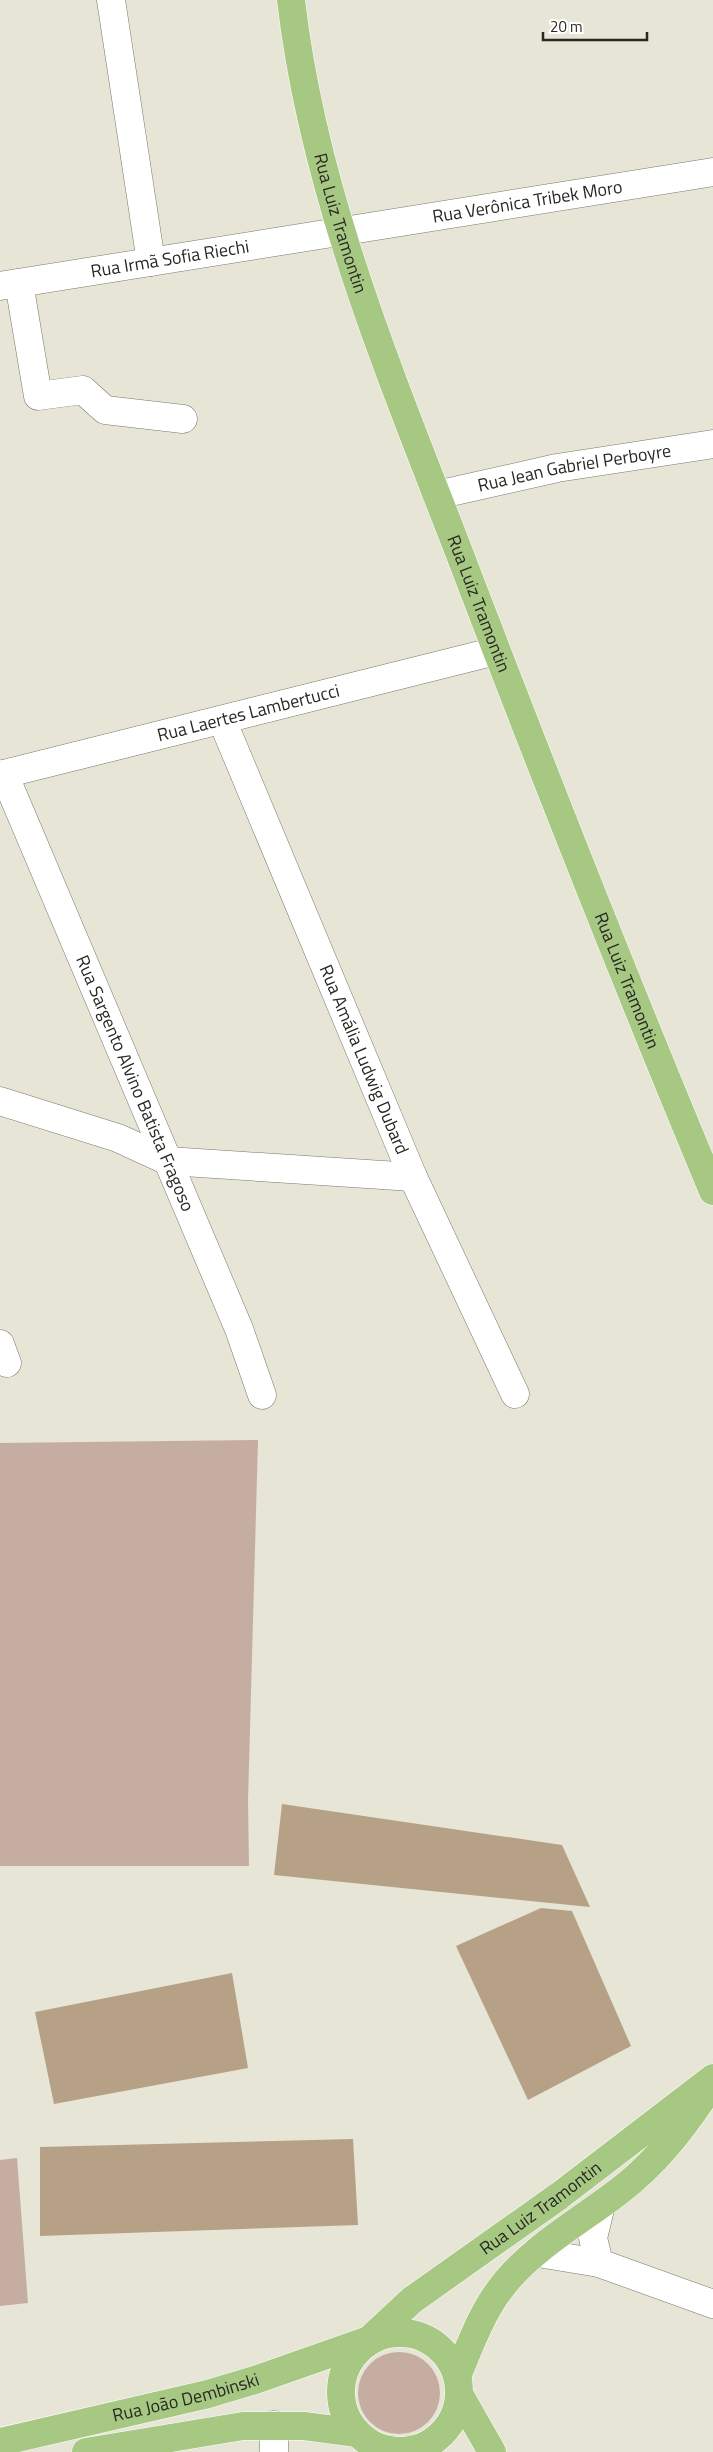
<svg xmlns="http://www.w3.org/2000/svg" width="713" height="2452" font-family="'Titillium Web',sans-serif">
<rect width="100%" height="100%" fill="#e6e5d6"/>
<path fill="#c6ada2" d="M 258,1440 L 248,1801 L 249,1866 L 0,1866 L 0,1443 Z
M 17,2158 L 28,2303 L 0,2306 L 0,2160 Z
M358 2393a41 41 0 1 1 82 0a41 41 0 1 1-82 0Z"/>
<path fill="#b6a187" d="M 282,1804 L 562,1845 L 590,1907 L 274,1875 Z
M 541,1908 L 572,1911 L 631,2046 L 528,2100 L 456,1946 Z
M 232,1973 L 248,2068 L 54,2104 L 35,2012 Z
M 353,2139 L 358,2225 L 40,2236 L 40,2147 Z"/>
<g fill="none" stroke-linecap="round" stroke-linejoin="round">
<g stroke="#7a796c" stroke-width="29">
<g id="minor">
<path d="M 111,0 L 151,262"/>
<path d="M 19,283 L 38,396 L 83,390 L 105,410 L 183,419"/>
<path id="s1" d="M 0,286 L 713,172"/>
<path id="s2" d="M 437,495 L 557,468 L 713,444"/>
<path id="s3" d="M 222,720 L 413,1177 L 515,1394"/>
<path id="s4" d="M 4,774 L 239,1329 L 262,1395"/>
<path id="s5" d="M 0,775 L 496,651"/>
<path d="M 0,1101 L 118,1138 L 168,1161 L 413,1177"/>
<path d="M 0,1344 L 7,1363"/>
<path d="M 538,2253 L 599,2263 L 713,2304"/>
<path d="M 599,2263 L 593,2238 L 601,2205"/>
<path d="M 274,2452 L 274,2425"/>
</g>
</g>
<g stroke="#fff" stroke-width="29">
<g id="major">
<path id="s6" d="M 291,0 C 313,190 388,369 457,547 C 539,762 624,978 713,1191"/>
<circle cx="400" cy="2392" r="59"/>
<path d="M 457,2376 C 470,2346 481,2314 501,2288 C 529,2250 580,2221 618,2192 C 654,2165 681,2131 706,2093"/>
<path d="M 459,2394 L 492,2452"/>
<path id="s7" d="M 0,2442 L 208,2394 L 255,2380 L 369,2340 L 412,2300 L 559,2196 L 713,2078"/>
<path d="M 86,2452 L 243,2426 L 304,2426 L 357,2433"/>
</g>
</g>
<use href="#minor" stroke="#fff" stroke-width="28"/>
<use href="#major" stroke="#a6c882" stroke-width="28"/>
</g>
<g text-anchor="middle" stroke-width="5" stroke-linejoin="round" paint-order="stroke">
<g font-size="18" fill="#282822" stroke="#fff">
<text dy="6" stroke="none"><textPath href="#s1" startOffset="534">Rua Verônica Tribek Moro</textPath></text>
<text dy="6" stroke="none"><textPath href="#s6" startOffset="229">Rua Luiz Tramontin</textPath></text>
<text dy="6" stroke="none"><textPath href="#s1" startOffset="172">Rua Irmã Sofia Riechi</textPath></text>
<text dy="6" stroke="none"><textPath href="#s2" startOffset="140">Rua Jean Gabriel Perboyre</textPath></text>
<text dy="6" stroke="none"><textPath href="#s6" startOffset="634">Rua Luiz Tramontin</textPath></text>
<text dy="6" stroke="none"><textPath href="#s5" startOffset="256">Rua Laertes Lambertucci</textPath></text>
<text dy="6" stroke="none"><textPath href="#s6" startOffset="1039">Rua Luiz Tramontin</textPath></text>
<text dy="6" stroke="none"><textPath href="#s3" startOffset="368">Rua Amália Ludwig Dubard</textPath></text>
<text dy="6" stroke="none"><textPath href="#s4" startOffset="336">Rua Sargento Alvino Batista Fragoso</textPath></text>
<text dy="6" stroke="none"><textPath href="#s7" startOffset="600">Rua Luiz Tramontin</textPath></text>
<text dy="6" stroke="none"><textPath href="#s7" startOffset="191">Rua João Dembinski</textPath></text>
</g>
</g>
<path d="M543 32v8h104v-8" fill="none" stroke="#282822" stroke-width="2.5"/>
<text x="550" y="32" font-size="15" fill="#282822" stroke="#ffffff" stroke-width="4" paint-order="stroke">20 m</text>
</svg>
